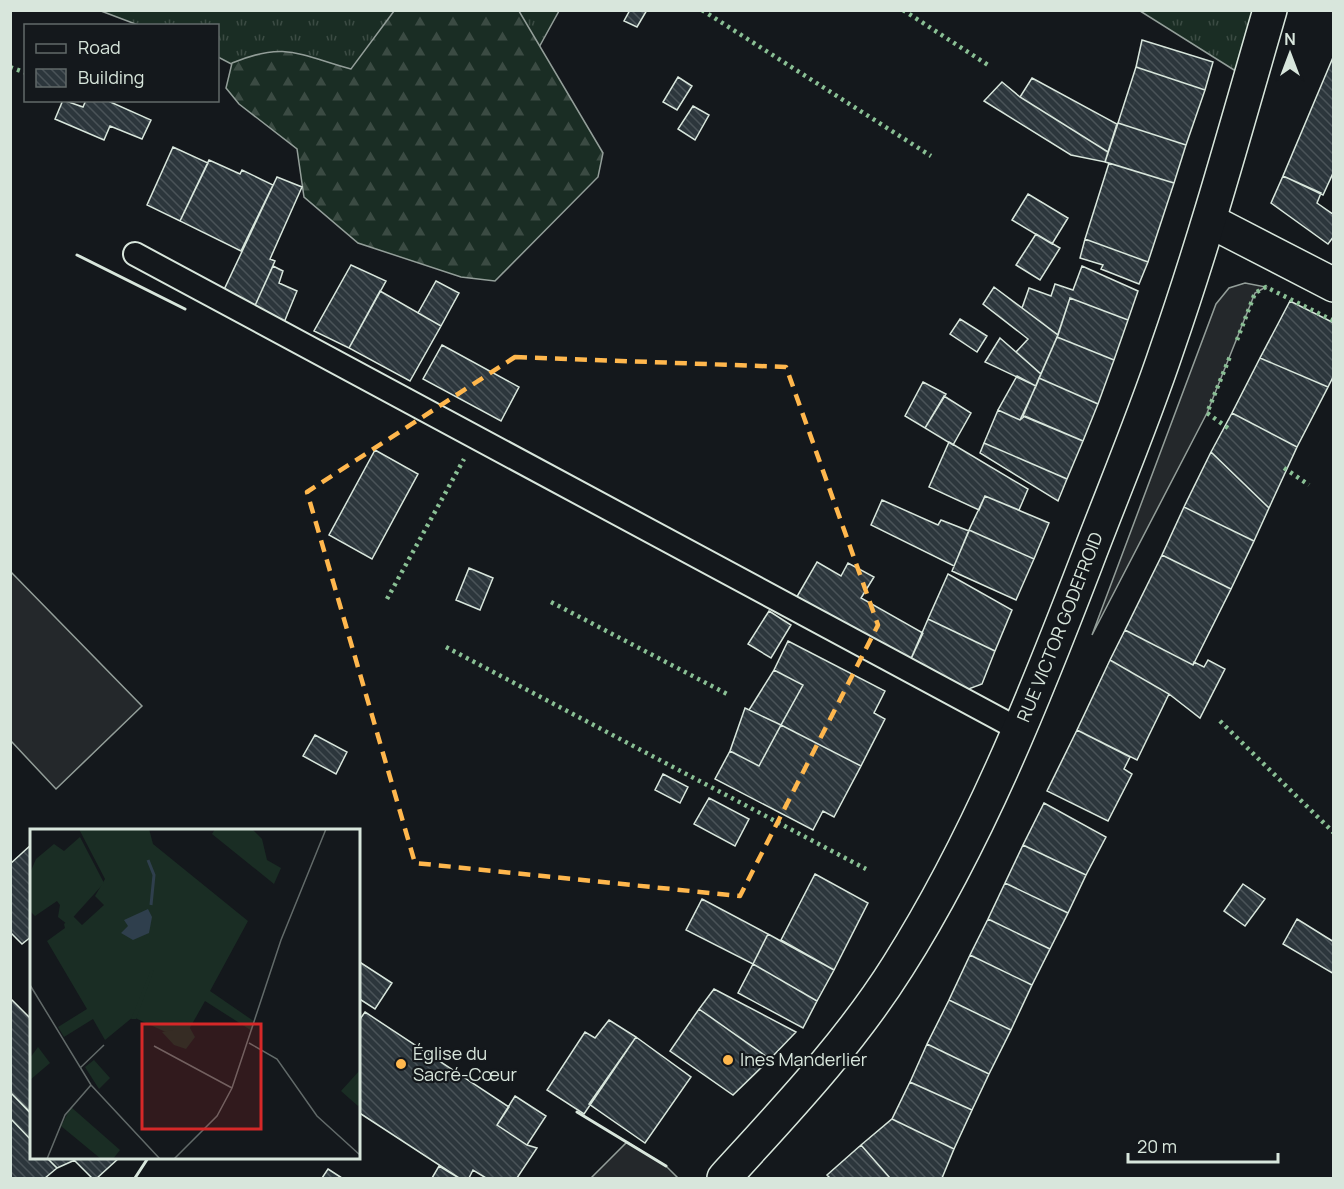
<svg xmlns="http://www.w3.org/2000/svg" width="1344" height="1189" font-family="Manrope,sans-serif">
<defs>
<pattern id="grass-tufts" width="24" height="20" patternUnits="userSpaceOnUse" patternTransform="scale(1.5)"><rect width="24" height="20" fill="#1a2d24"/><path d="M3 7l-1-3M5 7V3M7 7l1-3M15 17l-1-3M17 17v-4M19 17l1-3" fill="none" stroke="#3b4b43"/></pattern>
<pattern id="forest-firs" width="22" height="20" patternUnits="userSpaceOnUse" patternTransform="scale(1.5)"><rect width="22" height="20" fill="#1a2d24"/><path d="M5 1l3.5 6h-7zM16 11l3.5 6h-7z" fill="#3b4b43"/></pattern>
<pattern id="building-back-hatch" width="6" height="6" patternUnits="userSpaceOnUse" patternTransform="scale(1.5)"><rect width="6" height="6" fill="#2c363c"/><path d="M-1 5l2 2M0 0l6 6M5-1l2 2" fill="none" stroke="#4a5358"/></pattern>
</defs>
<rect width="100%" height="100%" fill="#14181c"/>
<path fill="url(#grass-tufts)" stroke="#939e99" stroke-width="1.5" d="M 101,11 L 559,11 L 463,185 L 218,57 L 218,26 L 138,25 Z
M 1140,11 L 1270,11 L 1250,80 Z"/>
<path fill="url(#forest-firs)" stroke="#939e99" stroke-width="1.5" d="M 394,11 L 519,11 L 603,153 L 598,177 L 495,281 L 461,277 L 358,243 L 304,197 L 297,149 L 239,104 L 226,88 L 232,63 C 285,41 300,55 351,69 Z"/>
<path fill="#24282b" stroke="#939e99" stroke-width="1.5" d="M 1245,283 L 1266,287 L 1255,293 L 1207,413 L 1092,635 L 1216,304 L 1229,288 Z
M 10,571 L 142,706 L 56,789 L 11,741 Z
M 627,1142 L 666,1166 L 678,1178 L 591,1178 Z"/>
<path fill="url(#building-back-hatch)" stroke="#d8e6dc" stroke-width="1.5" d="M 630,10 L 647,10 L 637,27 L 624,21 Z
M 1142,40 L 1213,62 L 1205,90 L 1136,67 Z
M 1334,55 L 1334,171 L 1323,195 L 1283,176 Z
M 1136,67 L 1205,90 L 1186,145 L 1118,123 Z
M 678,77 L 692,86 L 677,110 L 663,102 Z
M 1032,78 L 1117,124 L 1108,152 L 1020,97 Z
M 1002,82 L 1020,97 L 1108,152 L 1105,162 L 1071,155 L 984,101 Z
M 63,100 L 83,107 L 86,100 L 106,100 L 151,120 L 142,139 L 110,126 L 104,140 L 55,119 Z
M 693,106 L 709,115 L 695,140 L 678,129 Z
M 1118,123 L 1186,145 L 1174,183 L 1105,162 Z
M 173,147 L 208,163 L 180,221 L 147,205 Z
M 209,160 L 240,174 L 242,170 L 273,185 L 241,251 L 180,221 Z
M 1109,163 L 1174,183 L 1148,262 L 1085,239 Z
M 1283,176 L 1321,193 L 1317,203 L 1334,215 L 1334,236 L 1328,244 L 1271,203 Z
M 277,177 L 302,187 L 270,259 L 275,261 L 253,310 L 222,294 Z
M 1028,194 L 1068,218 L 1052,244 L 1012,220 Z
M 1036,234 L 1060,248 L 1040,280 L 1016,265 Z
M 1085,239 L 1148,262 L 1139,284 L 1101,269 L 1103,265 L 1080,258 Z
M 351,265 L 386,281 L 349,348 L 314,331 Z
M 273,266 L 283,271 L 279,283 L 297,291 L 283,325 L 253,310 Z
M 1082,266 L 1138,291 L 1128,320 L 1070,298 L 1058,335 L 1022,308 L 1029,288 L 1051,296 L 1055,284 L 1073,290 Z
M 436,281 L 459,293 L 441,326 L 418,313 Z
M 994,287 L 1058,335 L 1041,374 L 1016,352 L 1028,339 L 983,304 Z
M 380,291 L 441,326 L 410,381 L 349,348 Z
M 1070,298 L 1128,320 L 1114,360 L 1057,337 Z
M 1290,301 L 1334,323 L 1334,375 L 1328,387 L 1260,358 Z
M 960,319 L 987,336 L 977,352 L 950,334 Z
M 1057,337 L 1114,360 L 1098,404 L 1039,378 Z
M 1000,338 L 1041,374 L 1036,386 L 985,362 Z
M 442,345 L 519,387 L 501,421 L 423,379 Z
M 1260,358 L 1328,387 L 1297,447 L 1232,413 Z
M 1017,376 L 1036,386 L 1020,420 L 998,410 Z
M 1039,378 L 1098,404 L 1083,441 L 1023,416 Z
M 923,382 L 946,394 L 925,428 L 905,416 Z
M 944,396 L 971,413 L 953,445 L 925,428 Z
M 998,410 L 1020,420 L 1025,416 L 1083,441 L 1067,479 L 984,443 Z
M 1232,413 L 1297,447 L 1269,508 L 1211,452 Z
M 949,442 L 1028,489 L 1019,510 L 985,496 L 979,510 L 929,487 Z
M 984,443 L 1067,479 L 1058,501 L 980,453 Z
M 375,450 L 418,474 L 372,559 L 329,535 Z
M 1211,452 L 1269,508 L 1254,541 L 1184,507 Z
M 985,496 L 1049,523 L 1034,559 L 969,530 Z
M 882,500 L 938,525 L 941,520 L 969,531 L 954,566 L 871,525 Z
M 1184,507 L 1254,541 L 1231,589 L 1162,555 Z
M 969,530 L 1034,559 L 1016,600 L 952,571 Z
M 1162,555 L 1231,589 L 1193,665 L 1125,630 Z
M 817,562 L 841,576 L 848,563 L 874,577 L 861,598 L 923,633 L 910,661 L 795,600 Z
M 469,568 L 493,578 L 480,610 L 456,600 Z
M 948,574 L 1012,610 L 995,651 L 928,619 Z
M 769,611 L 791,625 L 771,658 L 748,644 Z
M 928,619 L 995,651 L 982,684 L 966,690 L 910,661 Z
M 1125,630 L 1193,665 L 1194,662 L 1204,667 L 1208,660 L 1225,669 L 1200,718 L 1169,694 L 1110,660 Z
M 788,641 L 885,691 L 874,713 L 885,719 L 861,766 L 781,725 L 803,685 L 774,670 Z
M 1110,660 L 1169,694 L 1137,760 L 1077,730 Z
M 774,670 L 803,685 L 781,725 L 749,710 Z
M 745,708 L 781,725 L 759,766 L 730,751 Z
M 781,725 L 861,766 L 834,817 L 823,811 L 813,830 L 715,779 L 730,751 L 759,766 Z
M 1077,730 L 1130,757 L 1124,769 L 1132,774 L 1108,821 L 1047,791 Z
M 315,735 L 347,752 L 336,774 L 303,756 Z
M 663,774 L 688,787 L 680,803 L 655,790 Z
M 709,798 L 749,819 L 735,846 L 694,824 Z
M 1044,803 L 1106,837 L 1086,875 L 1023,845 Z
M 32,844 L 32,936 L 22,944 L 10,932 L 10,864 Z
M 1023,845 L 1086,875 L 1068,913 L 1005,883 Z
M 815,874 L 868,903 L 834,970 L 781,940 Z
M 1005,883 L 1068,913 L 1050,949 L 988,919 Z
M 1243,884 L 1265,899 L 1245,926 L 1224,911 Z
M 702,899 L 768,934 L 753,964 L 686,930 Z
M 988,919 L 1050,949 L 1032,985 L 970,955 Z
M 1297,919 L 1334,942 L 1334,974 L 1283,944 Z
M 768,934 L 834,970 L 817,1001 L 753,964 Z
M 970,955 L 1032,985 L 1011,1030 L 949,1000 Z
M 358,961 L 392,983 L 375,1009 L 358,998 Z
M 753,964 L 817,1001 L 803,1028 L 738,993 Z
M 714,989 L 796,1032 L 770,1059 L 699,1009 Z
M 10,998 L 32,1020 L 32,1115 L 10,1092 Z
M 949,1000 L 1011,1030 L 989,1074 L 927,1044 Z
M 699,1009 L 770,1059 L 733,1095 L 670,1051 Z
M 365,1012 L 509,1107 L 497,1125 L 527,1145 L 537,1148 L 517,1178 L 486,1178 L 473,1170 L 469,1178 L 459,1178 L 358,1112 L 358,1022 Z
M 609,1020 L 636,1037 L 584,1114 L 547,1090 L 585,1032 L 595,1038 Z
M 636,1037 L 691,1077 L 645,1143 L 589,1104 Z
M 927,1044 L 989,1074 L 972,1110 L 910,1082 Z
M 910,1082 L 972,1110 L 954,1149 L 892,1119 Z
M 10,1092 L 32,1114 L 32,1141 L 10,1118 Z
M 515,1096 L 546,1116 L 527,1145 L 497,1125 Z
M 10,1118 L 32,1141 L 32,1158 L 47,1158 L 57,1168 L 45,1178 L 10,1178 Z
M 892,1119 L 954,1149 L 942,1178 L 890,1178 L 861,1145 Z
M 861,1145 L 890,1178 L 830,1178 L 827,1175 Z
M 47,1158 L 73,1158 L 75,1160 L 57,1168 Z
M 72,1158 L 119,1158 L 97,1178 L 92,1178 Z
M 439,1166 L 459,1178 L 432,1178 Z
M 328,1169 L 342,1178 L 322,1178 Z"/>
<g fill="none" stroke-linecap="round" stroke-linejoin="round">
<g stroke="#d8e6dc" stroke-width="26">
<path id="service" d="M 135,254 L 1020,730"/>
</g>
<g stroke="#d8e6dc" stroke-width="36">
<g id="minor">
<path d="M 1210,221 L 1334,285"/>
<path id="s1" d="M 724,1178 C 785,1111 849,1044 898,966 C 977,841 1033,701 1086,563 C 1113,492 1143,421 1167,349 C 1206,237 1237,124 1270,10"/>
</g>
</g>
<use href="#service" stroke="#14181c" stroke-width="22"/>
<use href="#minor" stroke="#14181c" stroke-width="33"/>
<path stroke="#8ac095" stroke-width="4.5" stroke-dasharray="3 4.5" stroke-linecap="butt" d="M 702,10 L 931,156
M 903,10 L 988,65
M 10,67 L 26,73
M 1237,340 L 1255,293 L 1266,287 L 1334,321
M 1228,428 L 1207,413 L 1231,354
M 1284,468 L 1309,485
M 387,599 L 464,459
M 551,602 L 729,695
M 446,647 L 866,869
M 1220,721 L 1334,833"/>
<path stroke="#d8e6dc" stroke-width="3" d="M 77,255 L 185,309
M 577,1112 L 666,1166
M 135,1178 L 148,1158"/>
</g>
<path fill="none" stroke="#ffb74d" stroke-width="4.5" stroke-dasharray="12 8" stroke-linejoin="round" d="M 515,357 L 786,367 L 878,625 L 740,896 L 415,863 L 307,492 Z"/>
<g fill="#ffb74d" stroke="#14181c" stroke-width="2">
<circle cx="728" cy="1060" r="6"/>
<circle cx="401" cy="1064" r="6"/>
</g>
<g text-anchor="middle" stroke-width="4.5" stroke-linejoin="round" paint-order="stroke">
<g font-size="18" fill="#d8e6dc" stroke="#14181c">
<text dy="6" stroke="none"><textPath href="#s1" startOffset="651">RUE VICTOR GODEFROID</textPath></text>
</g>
<g font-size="18" fill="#d8e6dc" stroke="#14181c" text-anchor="start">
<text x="413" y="1060">Église du<tspan x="413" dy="21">Sacré-Cœur</tspan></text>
<text x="740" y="1066">Ines Manderlier</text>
</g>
</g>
<g transform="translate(30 829)">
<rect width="330" height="330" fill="#14181c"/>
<path d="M 49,0 L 119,0 L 123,15 L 218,92 L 180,162 L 225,193 L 222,202 L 175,172 L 153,211 L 103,188 L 75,211 L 63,190 L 34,208 L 28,198 L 57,180 L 17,112 L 35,99 L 34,95 L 43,87 L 52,96 L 74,76 L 65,67 L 75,50 ZM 185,0 L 222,0 L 232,10 L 237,31 L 251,39 L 244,55 L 182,5 ZM 8,218 L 20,234 L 0,251 L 0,229 ZM 64,231 L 80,249 L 69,260 L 55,238 ZM 330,241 L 330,275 L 328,277 L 311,262 ZM 41,278 L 90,321 L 83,330 L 71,330 L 31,297 Z" fill="#1a2d24"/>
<path d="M 50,8 L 74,54 L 37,95 L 28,88 L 30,76 L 27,72 L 5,87 L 0,82 L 0,44 L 6,30 L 24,15 L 34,22 ZM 150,191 L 156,192 L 165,208 L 156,220 L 144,216 L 132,203 L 143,201 Z" fill="#1a2d24"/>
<path d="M 124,141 L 106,190 L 101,190 L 120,143 Z" fill="#1a2d24"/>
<path d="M 118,80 L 122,88 L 119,104 L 103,111 L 91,104 L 98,97 L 94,91 Z" fill="#2f3f4d"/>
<path fill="none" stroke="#2f3f4d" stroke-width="3" d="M 118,31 L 124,46 L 121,76"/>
<path fill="none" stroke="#626a69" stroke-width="1.5" d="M 0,156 L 61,256 L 130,330M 219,214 L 247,230 L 287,287 L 330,326M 124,217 L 202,259M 50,239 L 74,216M 17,330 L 35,286 L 61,256M 144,330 L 187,287 L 202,259 L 251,111 L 296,0"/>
<path fill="#d62828" fill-opacity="0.15" stroke="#d62828" stroke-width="3" d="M 112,195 L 231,195 L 231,300 L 112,300 Z"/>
<rect width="330" height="330" fill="none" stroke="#d8e6dc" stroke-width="3"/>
</g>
<rect width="1344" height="1189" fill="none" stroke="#d8e6dc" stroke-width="24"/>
<rect x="24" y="24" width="195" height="78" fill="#14181c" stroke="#626a69" stroke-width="1.5"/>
<rect x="36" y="44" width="30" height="9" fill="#14181c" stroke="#626a69" stroke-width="1.5"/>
<text x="78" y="54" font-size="18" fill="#d8e6dc">Road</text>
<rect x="36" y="69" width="30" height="18" fill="url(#building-back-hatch)" stroke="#626a69" stroke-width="1.5"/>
<text x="78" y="84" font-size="18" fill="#d8e6dc">Building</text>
<g transform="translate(1290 54)" stroke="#14181c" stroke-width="4.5" paint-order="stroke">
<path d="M0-4.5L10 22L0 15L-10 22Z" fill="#d8e6dc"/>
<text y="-9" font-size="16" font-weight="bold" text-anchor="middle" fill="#d8e6dc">N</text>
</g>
<path d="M1128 1153v9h150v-9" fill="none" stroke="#d8e6dc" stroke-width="3"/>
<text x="1137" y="1153" font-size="18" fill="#d8e6dc" stroke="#14181c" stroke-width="4.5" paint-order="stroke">20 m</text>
</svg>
